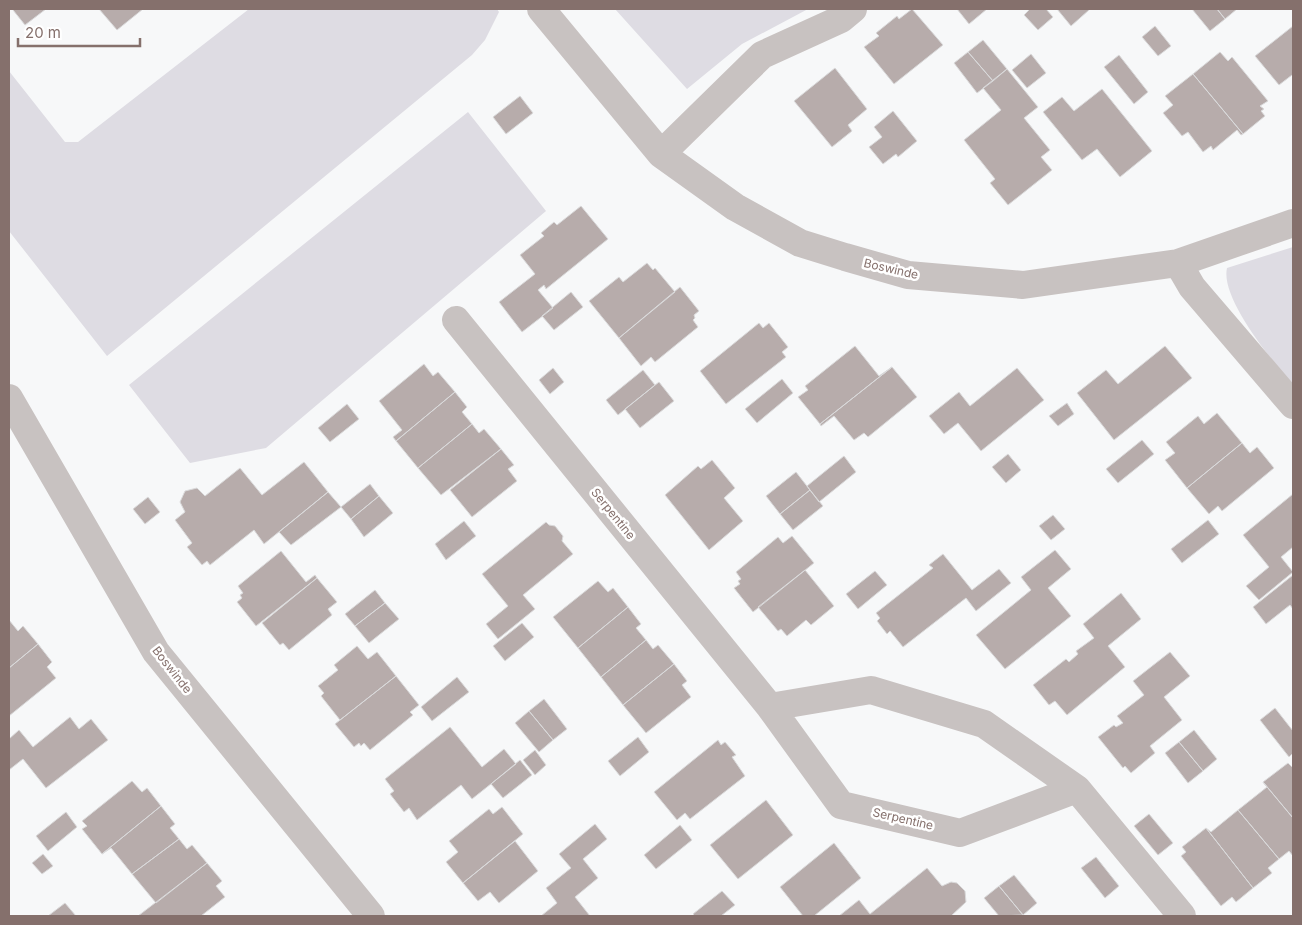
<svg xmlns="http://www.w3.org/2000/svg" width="1302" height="925" font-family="Inter,sans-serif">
<rect width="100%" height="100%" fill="#f7f8f9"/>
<path fill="#dedce3" d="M 249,9 L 497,9 L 499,12 L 485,40 L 472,55 L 107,356 L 9,231 L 9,71 L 65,142 L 78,142 Z
M 615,9 L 808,9 L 742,44 L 687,89 Z
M 468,112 L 546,211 L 266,448 L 190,463 L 129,385 Z
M 1293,247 L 1293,385 C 1273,362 1220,298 1227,268 Z"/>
<path fill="#b7acab" stroke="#dadadb" d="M 15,9 L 46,9 L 25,25 L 13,10 Z
M 99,9 L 143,9 L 117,30 Z
M 912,9 L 943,45 L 894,84 L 864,47 L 879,36 L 876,33 L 897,16 L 899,19 Z
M 957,9 L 987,9 L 969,24 Z
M 1030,9 L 1046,9 L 1053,17 L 1038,30 L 1024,15 Z
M 1057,9 L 1087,9 L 1089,10 L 1071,26 Z
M 1192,9 L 1217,9 L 1225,19 L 1210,31 Z
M 1217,9 L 1237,9 L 1225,19 Z
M 1155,26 L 1171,46 L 1158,56 L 1142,37 Z
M 1293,26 L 1293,77 L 1292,75 L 1279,85 L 1255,56 Z
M 983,40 L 1007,69 L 993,81 L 968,52 Z
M 968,52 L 993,81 L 977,93 L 954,63 Z
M 1220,52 L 1228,61 L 1232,57 L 1268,101 L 1260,106 L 1264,109 L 1261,111 L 1265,116 L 1243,134 L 1193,74 Z
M 1031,54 L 1046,73 L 1027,88 L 1012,70 Z
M 1119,55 L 1148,92 L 1134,104 L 1104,67 Z
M 835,68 L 867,109 L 848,125 L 852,131 L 832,147 L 794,101 Z
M 1007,69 L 1038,107 L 1024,118 L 1050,150 L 1041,157 L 1052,170 L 1008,205 L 990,183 L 995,179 L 964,140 L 1001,110 L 983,88 Z
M 1193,74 L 1243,134 L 1241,135 L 1237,130 L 1213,150 L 1211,146 L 1203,152 L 1188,132 L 1182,136 L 1163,113 L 1173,105 L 1165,96 Z
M 1102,89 L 1152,151 L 1120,177 L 1097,149 L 1082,160 L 1043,112 L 1062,97 L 1074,111 Z
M 520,96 L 533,113 L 506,134 L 493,117 Z
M 893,111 L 917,141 L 898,157 L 896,154 L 883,164 L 869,147 L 882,137 L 874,127 Z
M 581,206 L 608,239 L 546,289 L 544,285 L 538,290 L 553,308 L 522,332 L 499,302 L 535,274 L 520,255 L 544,236 L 541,233 L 554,222 L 557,225 Z
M 647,263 L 653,270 L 655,268 L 675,292 L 619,338 L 589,301 L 619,277 L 623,282 Z
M 680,287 L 699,311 L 694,315 L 695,318 L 693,320 L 698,327 L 655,362 L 651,357 L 641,366 L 619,338 Z
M 571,292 L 583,307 L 554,330 L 542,316 Z
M 759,323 L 763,328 L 769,323 L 788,347 L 782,352 L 786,357 L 726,404 L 700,371 Z
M 855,346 L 879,376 L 892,367 L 820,424 L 798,397 L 808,390 L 805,386 Z
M 1165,346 L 1192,378 L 1114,440 L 1077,393 L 1106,370 L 1118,384 Z
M 424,364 L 433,376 L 438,372 L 455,392 L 396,441 L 393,437 L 402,430 L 379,401 Z
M 892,367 L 917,397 L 868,437 L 864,433 L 854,440 L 834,416 L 821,426 L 820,424 Z
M 553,368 L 564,382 L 550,394 L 539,380 Z
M 1017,368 L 1044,400 L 981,451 L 958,423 L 944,434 L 929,416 L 959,392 L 970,406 Z
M 643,370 L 655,385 L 618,415 L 606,400 Z
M 782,379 L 793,393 L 757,423 L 745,409 Z
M 659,382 L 674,401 L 640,428 L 625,409 Z
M 455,392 L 467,407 L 462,412 L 472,424 L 418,468 L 396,441 Z
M 1067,403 L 1074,414 L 1058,426 L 1049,416 Z
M 347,404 L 359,419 L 330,442 L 318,428 Z
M 1217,413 L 1242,443 L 1187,488 L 1165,460 L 1175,453 L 1166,442 L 1198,416 L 1204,424 Z
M 472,424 L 479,433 L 484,429 L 501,449 L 441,495 L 418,468 Z
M 1142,440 L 1154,454 L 1118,483 L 1106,469 Z
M 1242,443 L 1250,453 L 1257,447 L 1274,468 L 1222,511 L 1218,506 L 1209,514 L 1187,488 Z
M 501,449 L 514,465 L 508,469 L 517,481 L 472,517 L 450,490 Z
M 1008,454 L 1021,470 L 1006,483 L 992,467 Z
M 844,456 L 856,472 L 819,502 L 807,486 Z
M 712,460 L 735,488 L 724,498 L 743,521 L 709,550 L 665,495 L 698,466 L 701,469 Z
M 304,462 L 328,492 L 264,544 L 254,530 L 210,565 L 207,561 L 202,565 L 187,547 L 192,543 L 175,520 L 185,512 L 180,502 L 185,491 L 197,488 L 205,496 L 240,468 L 262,495 Z
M 796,472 L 810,490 L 780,514 L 766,496 Z
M 370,484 L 379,496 L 351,519 L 341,507 Z
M 810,490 L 823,506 L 793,530 L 780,514 Z
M 328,492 L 341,507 L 291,545 L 279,532 Z
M 1293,494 L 1293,547 L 1281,557 L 1293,572 L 1259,600 L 1246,586 L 1269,567 L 1243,535 Z
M 379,496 L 393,513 L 364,537 L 351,519 Z
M 148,497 L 160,512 L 145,524 L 133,509 Z
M 1053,515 L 1065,529 L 1051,540 L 1039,526 Z
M 1208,520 L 1219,534 L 1182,563 L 1171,549 Z
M 464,521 L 476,536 L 446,560 L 435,544 Z
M 546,522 L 549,525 L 555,526 L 563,536 L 562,541 L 573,554 L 523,595 L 535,609 L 498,639 L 486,624 L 508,606 L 482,574 Z
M 792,536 L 814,563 L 753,612 L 734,588 L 740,584 L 738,581 L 741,579 L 736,572 L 778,537 L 783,543 Z
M 1055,550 L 1071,569 L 1048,588 L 1071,616 L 1005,669 L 976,635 L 1031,590 L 1021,577 Z
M 281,551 L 306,582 L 315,575 L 317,578 L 256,626 L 237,602 L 242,598 L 240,595 L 243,593 L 238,586 Z
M 943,554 L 972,590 L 999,569 L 1011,583 L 976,611 L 966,598 L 903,647 L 890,631 L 887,634 L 877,621 L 880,618 L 876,613 L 933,568 L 929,565 Z
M 805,570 L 834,606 L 811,625 L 806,620 L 787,636 L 781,629 L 778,631 L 758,607 Z
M 875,571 L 887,585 L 858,609 L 846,594 Z
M 1293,575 L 1293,609 L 1290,605 L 1266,624 L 1253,607 Z
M 317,578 L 337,602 L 328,609 L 332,615 L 289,650 L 283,643 L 280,645 L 262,623 Z
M 598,581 L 608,592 L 613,588 L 628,607 L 578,648 L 553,617 Z
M 375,590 L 385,603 L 355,626 L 345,614 Z
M 1121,593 L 1141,619 L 1108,646 L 1125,667 L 1067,715 L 1055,701 L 1049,705 L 1033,685 L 1066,659 L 1069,662 L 1078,654 L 1076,651 L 1094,638 L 1083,624 Z
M 385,603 L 399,619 L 369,643 L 355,626 Z
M 628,607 L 641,624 L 636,628 L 646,640 L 601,677 L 578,648 Z
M 9,620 L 18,631 L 23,626 L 38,644 L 9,668 Z
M 522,623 L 534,637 L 505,661 L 493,646 Z
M 646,640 L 653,649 L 658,645 L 674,664 L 623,705 L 601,677 Z
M 38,644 L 52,662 L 47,667 L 56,678 L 9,716 L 9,668 Z
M 357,646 L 368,659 L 377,652 L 396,676 L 340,720 L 321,696 L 324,693 L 318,686 L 338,670 L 334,665 Z
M 1170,652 L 1190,676 L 1164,697 L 1182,720 L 1150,746 L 1155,753 L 1131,773 L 1125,766 L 1123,768 L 1098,737 L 1114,725 L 1116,727 L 1123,723 L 1117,716 L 1144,695 L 1133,681 Z
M 674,664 L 687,681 L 682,685 L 691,697 L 646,733 L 623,705 Z
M 396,676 L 419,705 L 410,712 L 413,715 L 370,750 L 364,743 L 361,746 L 359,743 L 354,747 L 335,724 Z
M 457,677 L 469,692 L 432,721 L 421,707 Z
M 544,699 L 567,729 L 553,740 L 529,711 Z
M 1275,708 L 1293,731 L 1293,753 L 1289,757 L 1260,720 Z
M 529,711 L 553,740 L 539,752 L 515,723 Z
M 70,717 L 79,729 L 91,719 L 108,740 L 46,788 L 23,759 L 9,770 L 9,739 L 19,730 L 33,747 Z
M 450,727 L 482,767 L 504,749 L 516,764 L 472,799 L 461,785 L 417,820 L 409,808 L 404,812 L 390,794 L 394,791 L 385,779 Z
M 1194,730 L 1217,759 L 1203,771 L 1179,742 Z
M 638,737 L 649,752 L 620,776 L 608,761 Z
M 718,740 L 721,745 L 725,742 L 736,755 L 732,757 L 745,776 L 690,819 L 685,813 L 677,820 L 654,792 Z
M 1179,742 L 1203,771 L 1188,783 L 1165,753 Z
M 535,750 L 546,765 L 535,775 L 523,760 Z
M 520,760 L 532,775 L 503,798 L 491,784 Z
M 1288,763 L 1292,767 L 1293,766 L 1293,818 L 1263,782 Z
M 132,781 L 142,792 L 147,788 L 161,806 L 102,854 L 82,829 L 87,826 L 82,821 Z
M 1263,782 L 1293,818 L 1293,856 L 1289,851 L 1279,859 L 1238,810 L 1267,787 Z
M 766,800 L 793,835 L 738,879 L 710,845 Z
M 161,806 L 175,824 L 170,828 L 179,839 L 132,874 L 111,848 L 102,854 Z
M 502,807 L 523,834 L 463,883 L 446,862 L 458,852 L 449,841 L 489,809 L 493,814 Z
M 1238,810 L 1279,859 L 1268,868 L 1272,873 L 1253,888 L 1206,828 L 1211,832 Z
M 66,812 L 77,827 L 48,851 L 36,836 Z
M 1149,814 L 1173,843 L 1158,855 L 1134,826 Z
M 595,824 L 607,839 L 583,859 L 598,878 L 575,897 L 590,916 L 541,916 L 557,903 L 546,888 L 571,868 L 559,854 Z
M 680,825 L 692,840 L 656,869 L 644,855 Z
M 1206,828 L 1253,888 L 1236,902 L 1232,897 L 1221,906 L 1181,856 L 1186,852 L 1182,847 Z
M 179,839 L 187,849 L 192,845 L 207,863 L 156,903 L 132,874 Z
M 515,841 L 538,871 L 499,903 L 490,892 L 478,901 L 463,883 Z
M 834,843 L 861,878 L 814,916 L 803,916 L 780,887 Z
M 43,854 L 53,866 L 42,874 L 32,863 Z
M 1096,857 L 1119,886 L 1105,898 L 1081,868 Z
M 207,863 L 222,881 L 216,886 L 225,897 L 201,916 L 138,916 Z
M 927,868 L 942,886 L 951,882 L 957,883 L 965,891 L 966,902 L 951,916 L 839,916 L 859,900 L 870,914 Z
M 1014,875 L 1037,903 L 1023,915 L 999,886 Z
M 999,886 L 1023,915 L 999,916 L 984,898 Z
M 722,891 L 735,905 L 721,916 L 695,916 L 693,914 Z
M 65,903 L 76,916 L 48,916 Z"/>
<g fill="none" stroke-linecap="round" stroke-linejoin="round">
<path stroke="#c8c2c1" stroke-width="28" d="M 541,9 L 661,154 L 735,207 L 800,243 L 845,257 L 908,275 L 1023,285 L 1178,263 L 1293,223
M 661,154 L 762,55 L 841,19 L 853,9
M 1178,263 L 1192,287 L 1293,405
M 456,320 L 770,707 L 841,805 L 960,833 L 1077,789
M 9,398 L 156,652 L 371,916
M 770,707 L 871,690 L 984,724 L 1077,789 L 1182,916"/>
</g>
<g text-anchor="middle" stroke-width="5" stroke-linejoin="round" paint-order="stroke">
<g font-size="12" fill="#85706c" stroke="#fff">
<text transform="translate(891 269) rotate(13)" y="4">Boswinde</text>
<text transform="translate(613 514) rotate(51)" y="4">Serpentine</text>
<text transform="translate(172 670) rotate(52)" y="4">Boswinde</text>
<text transform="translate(903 819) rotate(13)" y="4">Serpentine</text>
</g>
</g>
<rect width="1302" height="925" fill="none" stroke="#85706c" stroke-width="20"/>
<path d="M18 38v8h122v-8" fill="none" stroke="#85706c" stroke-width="2.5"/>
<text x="25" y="38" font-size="15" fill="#85706c" stroke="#ffffff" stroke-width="4" paint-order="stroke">20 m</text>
</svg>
